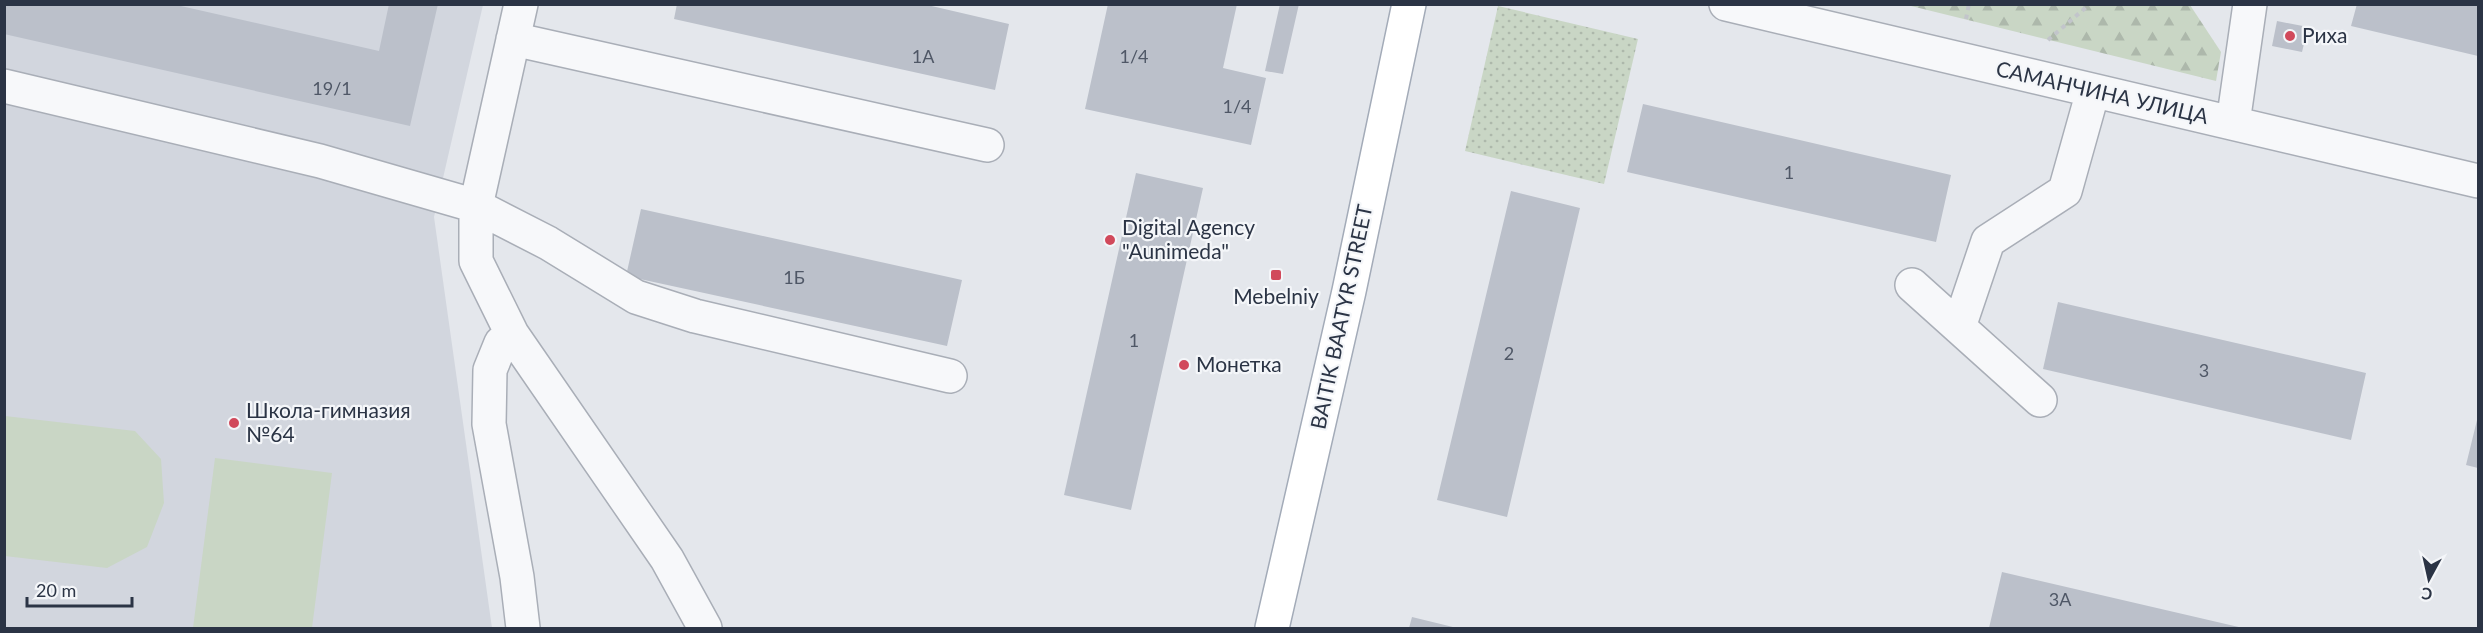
<svg xmlns="http://www.w3.org/2000/svg" width="2483" height="633" font-family="Lato,sans-serif">
<defs>
<pattern id="forest-firs" width="22" height="20" patternUnits="userSpaceOnUse" patternTransform="scale(1.5)"><rect width="22" height="20" fill="#c9d6c5"/><path d="M5 1l3.5 6h-7zM16 11l3.5 6h-7z" fill="#adb8ab"/></pattern>
<pattern id="park-dots" width="8" height="8" patternUnits="userSpaceOnUse" patternTransform="scale(1.5)"><rect width="8" height="8" fill="#c9d6c5"/><path d="M2 2h.1M6 6h.1" fill="none" stroke="#adb8ab" stroke-width="1.8" stroke-linecap="round"/></pattern>
</defs>
<rect width="100%" height="100%" fill="#e4e7ec"/>
<path fill="#d2d6de" d="M 4,5 L 483,5 L 434,217 L 492,628 L 5,628 Z"/>
<path fill="url(#forest-firs)" d="M 1907,5 L 2190,5 L 2221,52 L 2216,81 Z"/>
<path fill="url(#park-dots)" d="M 1498,6 L 1638,39 L 1604,184 L 1465,151 Z"/>
<path fill="#c9d6c5" d="M 5,416 L 135,431 L 161,459 L 164,503 L 147,547 L 107,568 L 5,556 Z
M 215,458 L 332,473 L 312,628 L 193,628 Z"/>
<path fill="#bbc0ca" d="M 4,4 L 172,4 L 379,51 L 389,4 L 438,4 L 410,126 L 4,34 Z
M 677,4 L 923,4 L 1009,24 L 995,90 L 674,19 Z
M 1108,4 L 1237,4 L 1223,68 L 1266,78 L 1251,145 L 1085,109 Z
M 1280,4 L 1299,4 L 1283,74 L 1265,71 Z
M 2357,4 L 2478,4 L 2478,56 L 2351,26 Z
M 2277,21 L 2308,27 L 2302,52 L 2272,46 Z
M 1643,104 L 1951,175 L 1936,242 L 1627,172 Z
M 1136,173 L 1203,188 L 1131,510 L 1064,495 Z
M 1511,191 L 1580,208 L 1507,517 L 1437,500 Z
M 641,209 L 962,280 L 947,346 L 626,276 Z
M 2058,302 L 2366,373 L 2351,440 L 2043,369 Z
M 2478,416 L 2478,468 L 2466,465 Z
M 2002,572 L 2243,628 L 1989,628 Z
M 1412,617 L 1457,628 L 1409,628 Z"/>
<g fill="none" stroke-linecap="round" stroke-linejoin="round">
<g stroke="#a9aeb7" stroke-width="36">
<path id="minor" d="M 521,4 L 476,206 L 476,261 L 512,334 L 667,559 L 705,628
M 1726,4 L 2478,181
M 513,39 L 987,145
M 4,86 L 320,161 L 476,206 L 548,243 L 636,297 L 695,316 L 950,376
M 2233,123 L 2250,4
M 1912,285 L 2040,400
M 1959,327 L 1988,241 L 2065,191 L 2093,91
M 512,334 L 501,343 L 490,370 L 489,424 L 517,577 L 523,628"/>
</g>
<g stroke="#a3abb8" stroke-width="36">
<path id="major" d="M 1272,628 L 1349,291 L 1409,4"/>
</g>
<path stroke="#c2c5cb" stroke-width="4" stroke-dasharray="4.5 4.5" stroke-linecap="butt" d="M 1966,19 L 1969,4
M 2048,40 L 2090,4"/>
<use href="#minor" stroke="#f7f8fa" stroke-width="33"/>
<use href="#major" stroke="#fff" stroke-width="33"/>
</g>
<g fill="#d1495b" stroke="#f4f6f9" stroke-width="2">
<circle cx="2290" cy="36" r="6"/>
<circle cx="1110" cy="240" r="6"/>
<rect x="1270" y="269" width="12" height="12" rx="3"/>
<circle cx="1184" cy="365" r="6"/>
<circle cx="234" cy="423" r="6"/>
</g>
<g text-anchor="middle" stroke-width="4.5" stroke-linejoin="round" paint-order="stroke">
<g font-size="18" fill="#4f5766">
<text x="923" y="63">1А</text>
<text x="1134" y="63">1/4</text>
<text x="332" y="95">19/1</text>
<text x="1237" y="113">1/4</text>
<text x="1789" y="179">1</text>
<text x="794" y="284">1Б</text>
<text x="1134" y="347">1</text>
<text x="1509" y="360">2</text>
<text x="2204" y="377">3</text>
<text x="2060" y="606">3А</text>
</g>
<g font-size="21" fill="#2b3445" stroke="#f4f6f9" text-anchor="start">
<text x="2302" y="43">Риха</text>
<text x="1122" y="235">Digital Agency<tspan x="1122" dy="24">"Aunimeda"</tspan></text>
<text x="1276" y="304" text-anchor="middle">Mebelniy</text>
<text x="1196" y="372">Монетка</text>
<text x="246" y="418">Школа-гимназия<tspan x="246" dy="24">№64</tspan></text>
</g>
<g font-size="21" fill="#2b3445" stroke="#f4f6f9">
<text transform="translate(2102 93) rotate(13)" y="7">САМАНЧИНА УЛИЦА</text>
<text transform="translate(1342 317) rotate(-78)" y="7">BAITIK BAATYR STREET</text>
</g>
</g>
<rect width="2483" height="633" fill="none" stroke="#2b3445" stroke-width="12"/>
<g transform="translate(2429 579) rotate(188)" stroke="#f4f6f9" stroke-width="4.5" paint-order="stroke">
<path d="M0-4.5L10 22L0 15L-10 22Z" fill="#2b3445"/>
<text y="-9" font-size="16" font-weight="bold" text-anchor="middle" fill="#2b3445">С</text>
</g>
<path d="M27 597v9h105v-9" fill="none" stroke="#2b3445" stroke-width="3"/>
<text x="36" y="597" font-size="18" fill="#2b3445" stroke="#f4f6f9" stroke-width="4.5" paint-order="stroke">20 m</text>
</svg>
